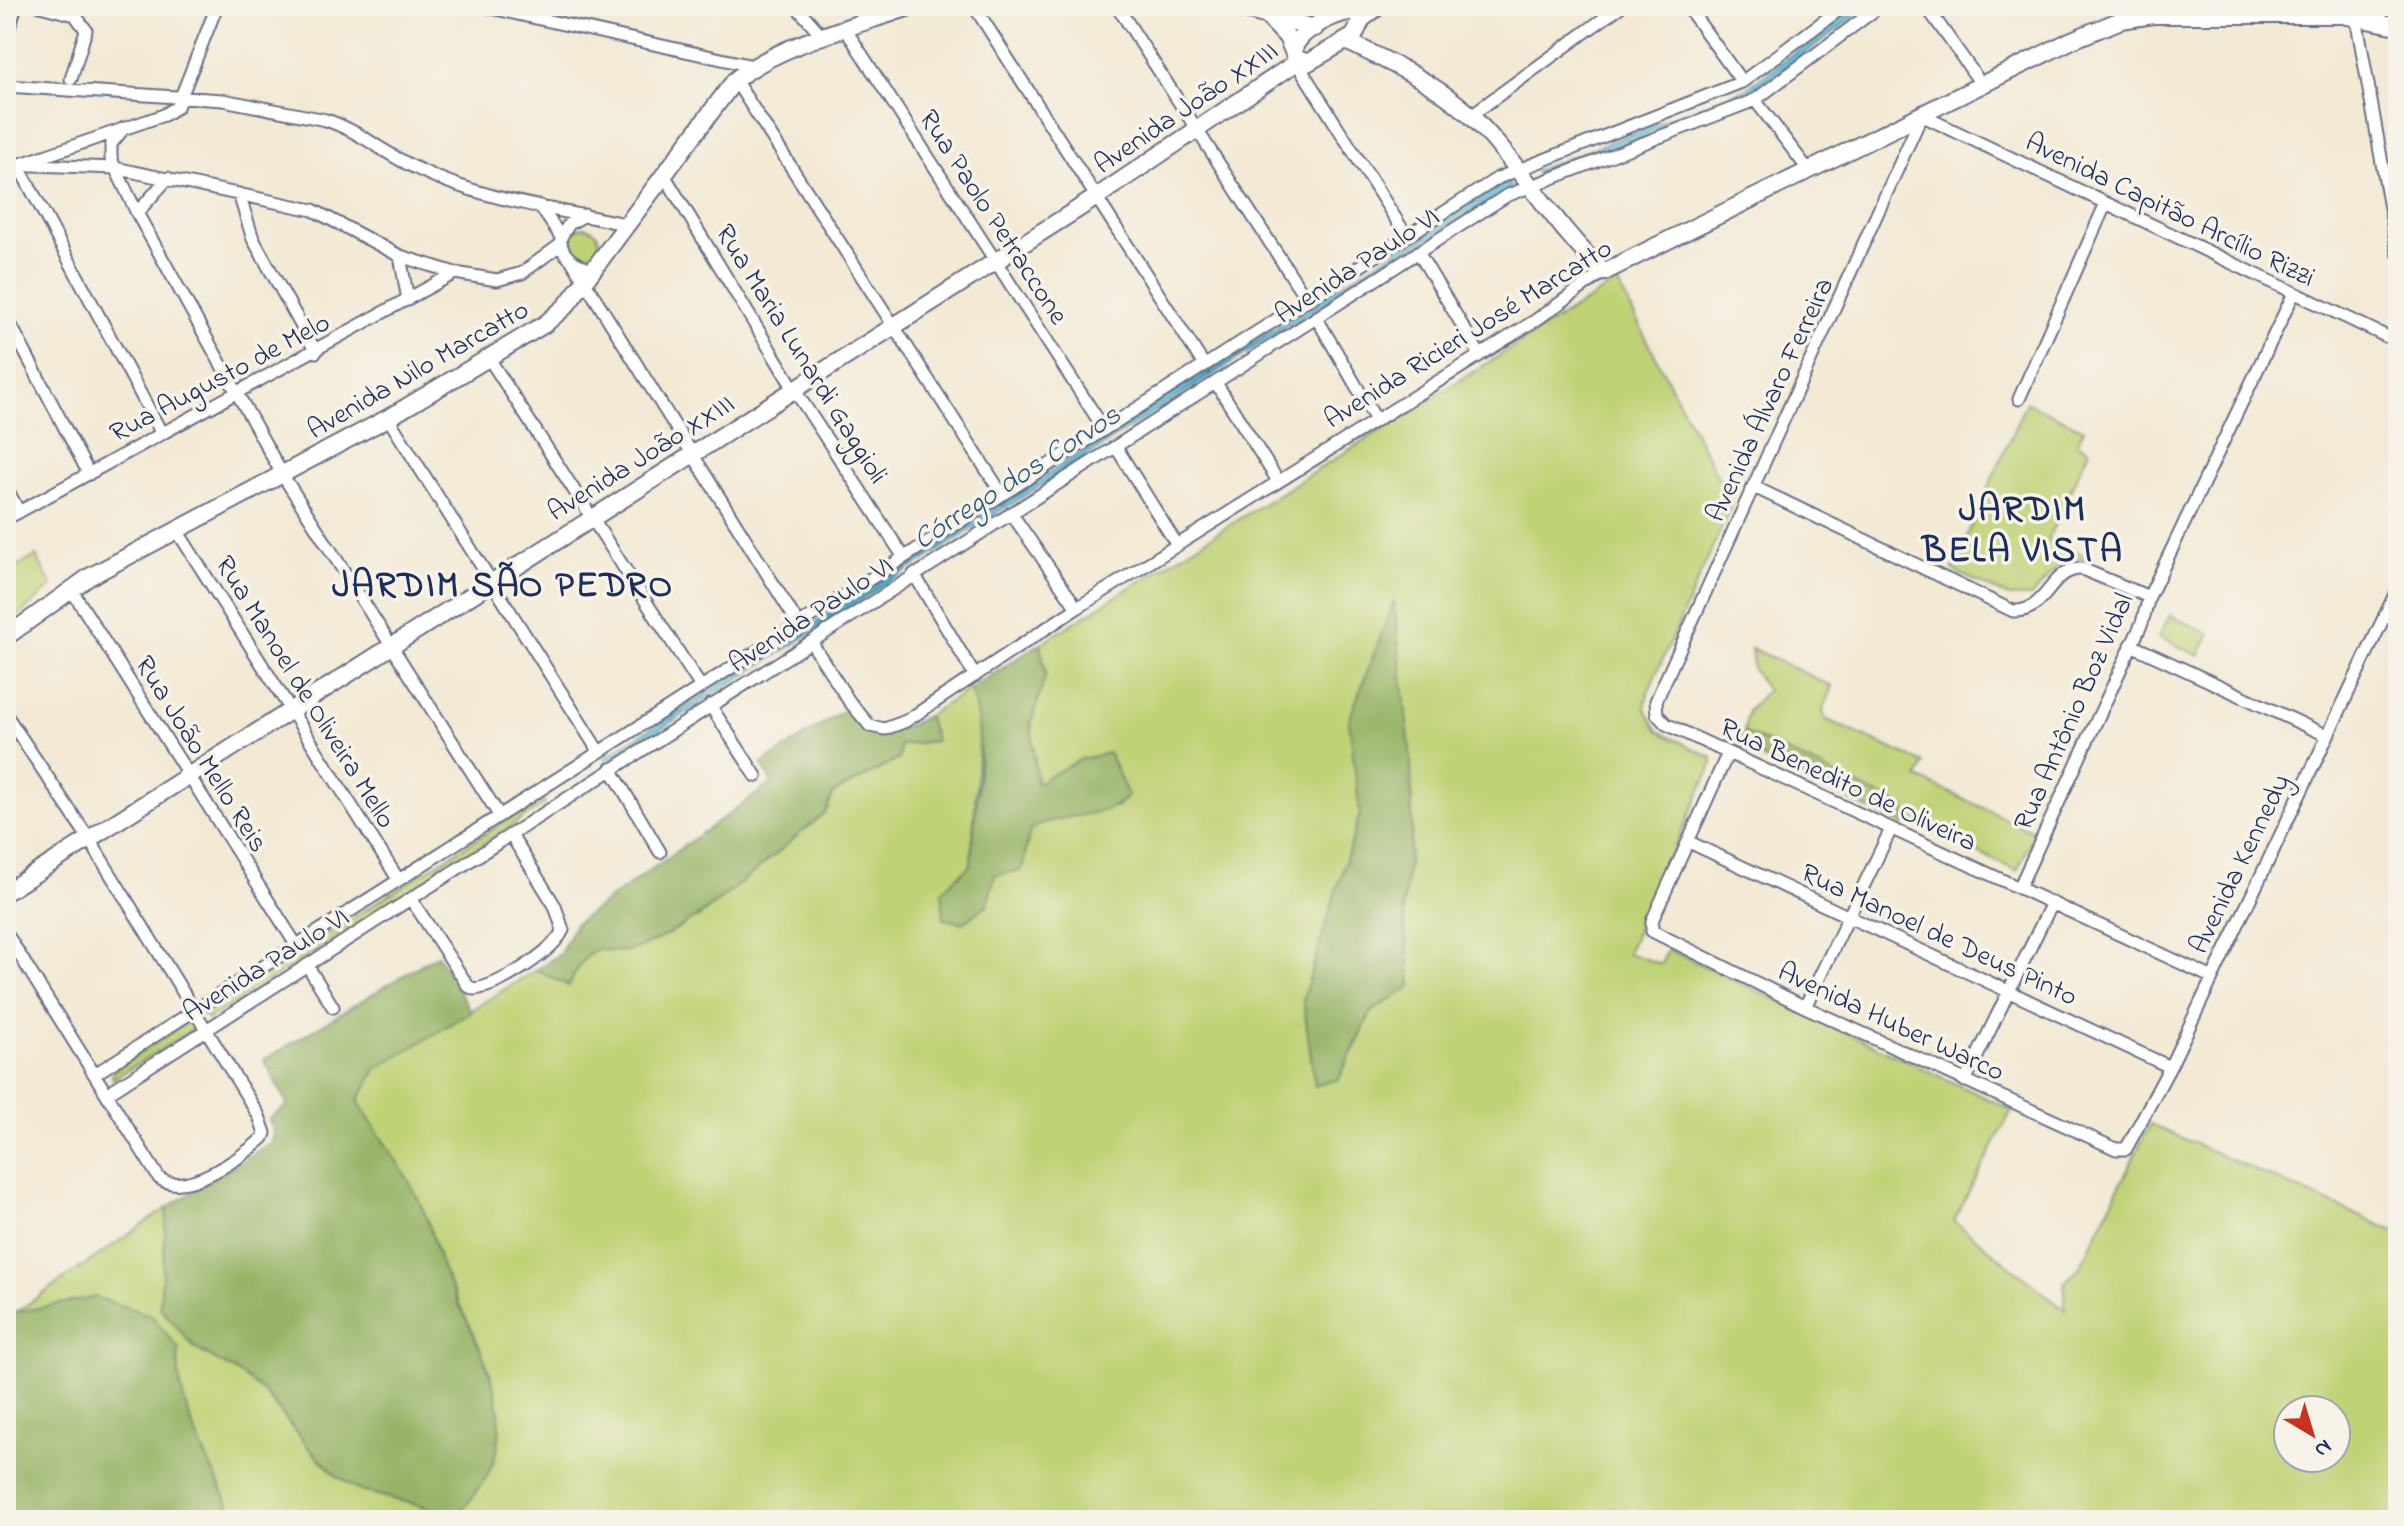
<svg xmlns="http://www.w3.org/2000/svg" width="2404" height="1526" font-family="'Indie Flower',sans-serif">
<rect width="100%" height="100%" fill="#f7f3e8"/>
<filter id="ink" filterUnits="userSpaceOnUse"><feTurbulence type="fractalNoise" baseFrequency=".0125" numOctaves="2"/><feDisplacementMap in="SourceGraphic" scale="16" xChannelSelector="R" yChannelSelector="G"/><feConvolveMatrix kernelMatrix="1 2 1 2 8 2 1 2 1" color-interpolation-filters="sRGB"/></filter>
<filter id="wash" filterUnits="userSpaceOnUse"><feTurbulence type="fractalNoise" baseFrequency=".006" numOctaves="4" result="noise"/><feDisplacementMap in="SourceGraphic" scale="32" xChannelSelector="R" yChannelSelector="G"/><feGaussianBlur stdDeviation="1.8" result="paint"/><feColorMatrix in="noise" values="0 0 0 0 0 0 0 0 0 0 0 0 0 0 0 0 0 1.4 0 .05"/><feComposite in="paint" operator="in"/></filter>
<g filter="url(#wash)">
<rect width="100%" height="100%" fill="#f3e9d4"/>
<path fill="#bfd275" stroke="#6d806a" stroke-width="2" fill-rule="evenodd" d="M569 242a15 15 0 1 1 30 0a15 15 0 1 1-30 0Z
M 1617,282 L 1732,504 L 1648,692 L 1645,708 L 1658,731 L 1712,758 L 1713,763 L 1627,953 L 1661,964 L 1668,949 L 2012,1110 L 1954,1221 L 2065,1310 L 2064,1283 L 2080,1267 L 2150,1124 L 2398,1233 L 2398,1520 L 236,1520 C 213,1468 172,1407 179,1349 L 18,1311 L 167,1208 L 160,1307 L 196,1349 L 236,1371 L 264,1392 L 310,1449 L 337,1476 L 361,1491 L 454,1514 C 465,1509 472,1497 479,1487 C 532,1420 470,1334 443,1270 C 435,1251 432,1230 424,1212 C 408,1173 379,1137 358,1101 L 376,1069 L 536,970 L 569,986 L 581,960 L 600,948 L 699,917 L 825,813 L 834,793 L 899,759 L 900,745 L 935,741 L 927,716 L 970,689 L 978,712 L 979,741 L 971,864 L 987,905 L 994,875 L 1022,870 L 1029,830 L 1043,821 L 1119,806 L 1081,759 L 1037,784 L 1031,723 L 1046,674 L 1040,644 ZM 1411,760 L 1412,831 L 1403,907 L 1411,986 L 1371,1012 L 1354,1051 L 1303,999 L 1360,814 ZM 2288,1410 L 2336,1410 L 2336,1458 L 2288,1458 Z
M 2026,402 L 2084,429 L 2077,443 L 2089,450 L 2048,539 L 2091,558 C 2057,556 2051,577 2031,597 L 2009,597 L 1952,570 Z
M 36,556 L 52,586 L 6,627 L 6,573 Z
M 2170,615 L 2210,634 L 2199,656 L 2159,637 Z
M 1751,648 L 1832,686 L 1823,710 L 1825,719 L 1924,763 L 1918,778 L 2035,832 L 2017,871 L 1906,819 L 1904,807 L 1744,732 L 1748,711 L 1767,690 L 1753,670 Z
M 541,798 L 545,804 L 208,1020 L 202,1013 Z
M 189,1021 L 192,1021 L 194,1029 L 113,1079 L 112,1072 Z"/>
<path fill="#97b466" stroke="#597262" stroke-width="2" d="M 1394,601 L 1411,760 L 1412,831 L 1403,907 L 1411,987 L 1371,1012 L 1339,1079 L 1315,1086 L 1303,999 L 1360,814 L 1349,720 Z
M 1040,644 L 1046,674 L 1031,723 L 1037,783 L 1081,759 L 1109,753 L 1128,796 C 1105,821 1059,811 1030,830 L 1022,870 L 995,875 L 987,905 L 963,923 L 944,919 L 942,891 L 971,864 C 974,808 989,742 970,689 Z
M 847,708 C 873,742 892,735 927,716 L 936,741 L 900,745 L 899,759 L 834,793 L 825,813 C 771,856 704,922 641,947 C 602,963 596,926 569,986 L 536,970 L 560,954 L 575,924 L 772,783 L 762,764 Z
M 1744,732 L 1904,807 L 1907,814 L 1904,826 L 1736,746 Z
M 437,955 L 471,1012 L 376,1069 L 358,1101 C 379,1137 408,1173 424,1212 C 432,1230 435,1251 443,1270 C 470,1334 532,1420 479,1487 C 472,1497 466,1509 454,1514 L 361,1491 L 337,1476 L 310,1449 L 264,1392 L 236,1371 L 196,1349 L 160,1307 L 167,1208 L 272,1142 L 274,1133 L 269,1119 L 288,1105 L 264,1060 Z
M 95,1297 L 151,1315 L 179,1349 C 172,1404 214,1469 236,1520 L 6,1520 L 6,1314 Z"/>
<path fill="#4fb4ce" stroke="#357296" stroke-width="2" d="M 1855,6 L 1869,6 L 1752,93 L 1748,87 Z
M 1745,89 L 1749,94 L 1734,103 L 1540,177 L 1535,171 Z
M 1506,182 L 1512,188 L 1415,246 L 1411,241 Z
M 1409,242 L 1413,248 L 1319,307 L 1315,301 Z
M 1313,303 L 1317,308 L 1212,375 L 1209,370 Z
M 1207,371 L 1211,376 L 1106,443 L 1103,438 Z
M 1101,439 L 1105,445 L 1007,507 L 1003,502 Z
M 1001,503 L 1005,508 L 914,566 L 911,561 Z
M 909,562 L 912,567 L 807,635 L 804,630 Z
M 802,631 L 806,636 L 707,699 L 704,694 Z
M 702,695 L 706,700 L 608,763 L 604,758 Z"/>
</g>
<g filter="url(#ink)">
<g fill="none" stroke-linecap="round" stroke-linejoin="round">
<g stroke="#677087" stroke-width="15">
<path id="street" d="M 40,6 L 75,15 L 86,30 L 71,79
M 482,6 L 753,66
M 796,6 L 824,38
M 974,6 L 1204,365
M 1117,6 L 1307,300
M 1687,6 L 1742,82
M 1926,6 L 1982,85
M 2372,6 L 2385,23
M 2356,17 L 2398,253
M 846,30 L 1104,429
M 6,37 L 16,6
M 1297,63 L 1406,235
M 735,80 L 1002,494
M 6,86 L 223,100 L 326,120 C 360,131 386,155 418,169 C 481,200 557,209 625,224
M 1755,100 L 1810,172
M 1470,116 L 1621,6
M 1923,116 L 2398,342
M 1921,117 L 1656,701 L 1657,714 L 1666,724 L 2211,977
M 124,128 L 111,144 L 111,159 L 137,213 L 282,474 L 499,815
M 6,164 L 115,168 L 313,210 L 400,256 L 455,273 L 497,280 L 522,273 L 560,245
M 663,173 L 794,389 L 903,556
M 239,194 L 253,239 L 316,352
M 540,206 L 561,237 C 559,256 576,264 591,270
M 137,213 L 168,178
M 561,237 L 569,224 L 585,215
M 1418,252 L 1480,355
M 400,256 L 408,300
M 572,261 L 799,625
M 6,316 L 89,474
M 1316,317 L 1376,420
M 490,360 L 701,687
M 1216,383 L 1278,481
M 2019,399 L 2106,203
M 388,418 L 599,752
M 162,434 L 18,165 L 164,115 L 177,107 L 217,6
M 1116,447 L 1177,545
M 6,487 L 19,512
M 1754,487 L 2013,611 C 2048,613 2049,568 2082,569 L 2149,597
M 1011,513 L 1077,608
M 6,519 L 455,273
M 176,529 L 398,879
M 914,574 L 975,676
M 71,589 L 295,943
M 811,642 L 849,701 L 870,726 L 885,729 L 906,721 L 1077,608 L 1536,320 L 1604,272
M 2131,645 L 2326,735
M 710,705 L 756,776
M 6,715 L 89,839 L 259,1116 L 265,1133 L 263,1138 C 242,1157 185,1198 159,1178 L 6,933
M 1728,753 L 1652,921 L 1652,931 L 1805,1007 L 2116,1149 L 2126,1149 L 2170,1067 L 2398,588
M 611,769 L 660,852
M 1689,842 L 2170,1067
M 2019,888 L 2142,623 L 2149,597 L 2294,293
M 411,899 L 468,986 L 474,989 C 498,987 553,952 563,930 L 555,906 L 511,835
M 307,965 L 333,1007
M 1805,1007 L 1891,829
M 95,1074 L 1498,178 L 1742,82 L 1844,6
M 1965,1081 L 2052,903
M 108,1093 L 1506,196 L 1755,100 L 1880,6"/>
</g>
<g stroke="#677087" stroke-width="20">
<path id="secondary" d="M 1229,6 L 1315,28
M 1268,17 L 1287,37 L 1296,58 L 1307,63 L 1354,36 L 1362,19 L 1353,11 C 1333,14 1301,29 1294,48
M 1362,19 L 1379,6
M 1346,41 C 1388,61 1433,82 1468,113 C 1517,159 1553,225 1604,272 L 2072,40 L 2121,20 L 2153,15 L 2342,15 L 2398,26
M 6,637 L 89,577 L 388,418 L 545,324 L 566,306 L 735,80 C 780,44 856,26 912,6
M 6,892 L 1095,198 L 1300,60"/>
</g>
<use href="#street" stroke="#fff" stroke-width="11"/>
<use href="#secondary" stroke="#fff" stroke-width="16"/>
</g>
</g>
<g text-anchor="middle" stroke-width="7" stroke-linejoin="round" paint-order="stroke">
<g font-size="28" fill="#1b2f5e" stroke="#f7f3e8">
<text transform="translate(1185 106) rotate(-34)" y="10">Avenida João XXIII</text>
<text transform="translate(2171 208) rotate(26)" y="10">Avenida Capitão Arcílio Rizzi</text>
<text transform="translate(995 216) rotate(57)" y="10">Rua Paolo Petraccone</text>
<text transform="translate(1356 264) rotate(-33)" y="10">Avenida Paulo VI</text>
<text transform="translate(1467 332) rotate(-32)" y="10">Avenida Ricieri José Marcatto</text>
<text transform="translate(803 353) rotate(58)" y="10">Rua Maria Lunardi Gaggioli</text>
<text transform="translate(417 368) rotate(-30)" y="10">Avenida Nilo Marcatto</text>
<text transform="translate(219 376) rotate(-28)" y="10">Rua Augusto de Melo</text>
<text transform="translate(1768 399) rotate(-65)" y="10">Avenida Álvaro Ferreira</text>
<text transform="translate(640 456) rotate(-32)" y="10">Avenida João XXIII</text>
<text transform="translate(810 613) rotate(-33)" y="10">Avenida Paulo VI</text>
<text transform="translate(307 691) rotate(58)" y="10">Rua Manoel de Oliveira Mello</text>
<text transform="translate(2072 711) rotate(-66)" y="10">Rua Antônio Boz Vidal</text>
<text transform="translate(203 753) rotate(58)" y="10">Rua João Mello Reis</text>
<text transform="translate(1849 783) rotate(25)" y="10">Rua Benedito de Oliveira</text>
<text transform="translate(2238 863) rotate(-64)" y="10">Avenida Kennedy</text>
<text transform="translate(1940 933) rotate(25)" y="10">Rua Manoel de Deus Pinto</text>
<text transform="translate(265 963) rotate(-32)" y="10">Avenida Paulo VI</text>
<text transform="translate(1892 1020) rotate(25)" y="10">Avenida Huber Warco</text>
</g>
<g font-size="30" font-style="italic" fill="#2b5780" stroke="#f7f3e8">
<text transform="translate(1016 476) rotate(-33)" y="10">Córrego dos Corvos</text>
</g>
<g font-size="36" font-weight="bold" letter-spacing="2" fill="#1b2f5e" stroke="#f7f3e8">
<text x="2023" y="520">JARDIM<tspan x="2023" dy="41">BELA VISTA</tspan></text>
<text x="503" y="596">JARDIM SÃO PEDRO</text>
</g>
</g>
<rect width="2404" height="1526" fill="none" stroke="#f7f3e8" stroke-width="32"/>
<g transform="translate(2312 1434) rotate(142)"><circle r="38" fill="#f7f3e8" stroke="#9fa5b1" stroke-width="2"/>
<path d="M0-6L14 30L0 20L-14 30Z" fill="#c8321e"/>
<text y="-12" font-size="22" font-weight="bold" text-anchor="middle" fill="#1b2f5e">N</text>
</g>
</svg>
